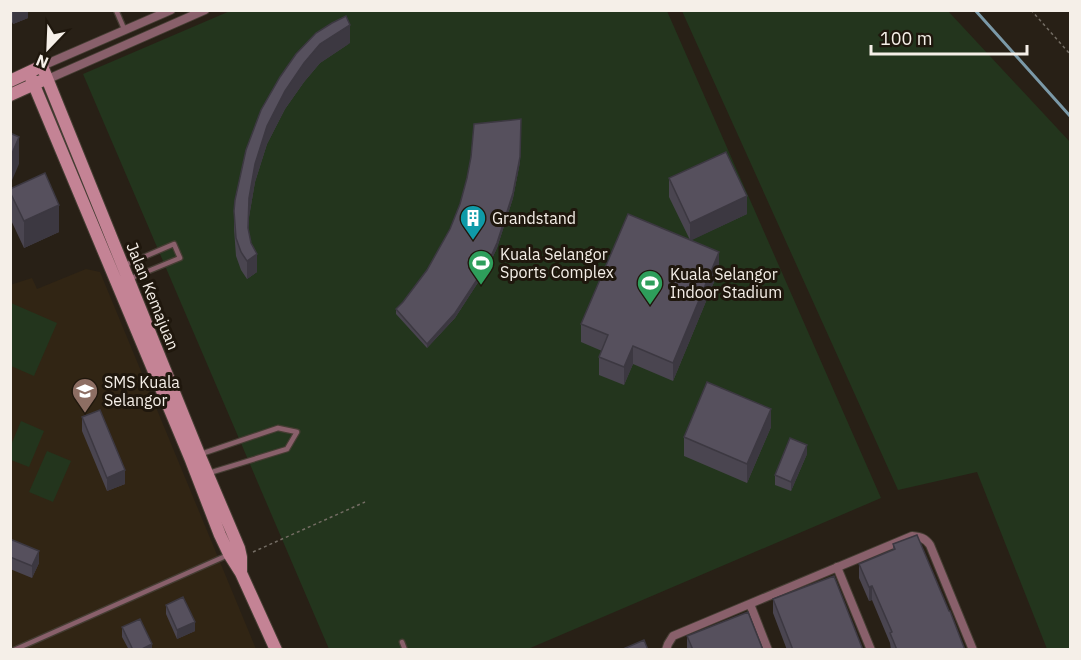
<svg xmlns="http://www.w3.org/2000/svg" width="1081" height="660" font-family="'IBM Plex Sans',sans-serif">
<rect width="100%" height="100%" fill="#282016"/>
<path fill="#312514" d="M 86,269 L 100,272 L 256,649 L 11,649 L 10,285 L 32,278 L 37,289 Z"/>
<path fill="#23351d" d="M 230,11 L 667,11 L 881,498 L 528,649 L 329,649 L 83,74 Z
M 682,11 L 948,11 L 1070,142 L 1070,649 L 1047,649 L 977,472 L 898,490 Z
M 11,303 L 57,323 L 34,376 L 11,366 Z
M 21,421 L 44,431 L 29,467 L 11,460 L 11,445 Z
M 47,451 L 71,461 L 53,502 L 29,492 Z"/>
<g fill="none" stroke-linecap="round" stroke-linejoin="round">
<path stroke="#7b99a8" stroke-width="3" d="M 975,10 L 1070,116"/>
<g stroke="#453d33" stroke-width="7">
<path id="lane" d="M 116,10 L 125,31
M 125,265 L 174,244 L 180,258 L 129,279
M 201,454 L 278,428 L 297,432 L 287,449 L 209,473
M 402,642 L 405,650
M 14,650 L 228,555"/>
</g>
<g stroke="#453d33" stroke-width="10">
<path id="street" d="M 42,66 L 171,10
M 48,79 L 205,10
M 837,567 L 871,650
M 750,604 L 768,650
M 666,650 L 668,644 L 673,636 L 912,536 C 921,537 925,538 930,545 L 973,650"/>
</g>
<g stroke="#453d33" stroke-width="14">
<path id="secondary" d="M 29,73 L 191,460 L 220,535 L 229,554 L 241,573 L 276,650
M 10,81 L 42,66 L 199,454 L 239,548 L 241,557 L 241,572
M 10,95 L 41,81"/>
</g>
<path stroke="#746d64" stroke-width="1.5" stroke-dasharray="3 3" stroke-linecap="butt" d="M 1031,10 L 1070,54
M 253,552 L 365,502"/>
<use href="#lane" stroke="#89606b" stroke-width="4.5"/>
<use href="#street" stroke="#89606b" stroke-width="8"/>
<use href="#secondary" stroke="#c48395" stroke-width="12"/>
</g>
<path fill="#4a4550" d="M 10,10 L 28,10 L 28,18 L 13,24 L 10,18 Z
M 350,43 L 320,63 L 304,82 L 285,109 L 267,144 L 255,182 L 249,217 L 248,230 L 257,272 L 247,279 L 241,270 L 236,256 L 234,229 L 234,211 L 280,77 Z
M 520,162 L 513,198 L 497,248 L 488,267 L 455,318 L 427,348 L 396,314 L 396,309 L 403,302 L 427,270 L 450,229 L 460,204 L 467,178 Z
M 669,178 L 747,214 L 691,240 L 719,270 L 673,381 L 633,364 L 624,385 L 599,375 L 599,357 L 602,351 L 581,342 L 581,324 L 690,240 L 669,197 Z
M 10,189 L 59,232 L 24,248 L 10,218 Z
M 82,417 L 125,484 L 107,491 L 82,431 Z
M 771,427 L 747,483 L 684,456 L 684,437 Z
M 807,454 L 791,491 L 775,485 L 775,475 Z
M 10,539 L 39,563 L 32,578 L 10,569 Z
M 893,544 L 965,650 L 891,650 L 890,643 L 872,600 L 869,601 L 859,578 L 859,564 L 893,550 Z
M 773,599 L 863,650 L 787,650 L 773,613 Z
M 166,605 L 195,631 L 177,639 L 166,614 Z
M 122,627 L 152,650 L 129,650 L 122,637 Z
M 687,636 L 763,650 L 687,650 Z"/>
<path fill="#3c3841" d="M 13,10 L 28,10 L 28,18 L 13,24 Z
M 350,25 L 350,43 L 320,63 L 304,82 L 285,109 L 267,144 L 255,182 L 249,217 L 248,246 L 249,198 L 255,164 L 267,126 L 285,91 L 304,63 L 320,44 Z
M 521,119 L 520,162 L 513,198 L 497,248 L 488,267 L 455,318 L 427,348 L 427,344 Z
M 19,137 L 19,164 L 10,185 L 10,158 Z
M 747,196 L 747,214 L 690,241 L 690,223 Z
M 59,205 L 59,232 L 24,248 L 24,221 Z
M 719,252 L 719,270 L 673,381 L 673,363 Z
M 257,254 L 257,272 L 247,279 L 247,261 Z
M 633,346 L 633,364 L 624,385 L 624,367 Z
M 771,409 L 771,427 L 747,483 L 747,464 Z
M 807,445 L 807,454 L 791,491 L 791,482 Z
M 125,470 L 125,484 L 107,491 L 107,478 Z
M 39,551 L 39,563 L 32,578 L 32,566 Z
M 872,586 L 872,600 L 869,601 L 869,587 Z
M 195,622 L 195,631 L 177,639 L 177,630 Z
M 152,644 L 152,650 L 140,650 Z"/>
<path fill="#56505d" stroke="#3c3841" stroke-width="1.5" d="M 346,16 L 350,25 L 320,44 L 304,63 L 285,91 L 267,126 L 255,164 L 249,198 L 248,228 L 251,243 L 257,254 L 247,261 L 241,252 L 236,238 L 234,211 L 235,200 L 246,150 L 261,110 L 280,77 L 296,54 L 316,33 L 332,23 Z
M 521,119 L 520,157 L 513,193 L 497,243 L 488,263 L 455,313 L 427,344 L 396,309 L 403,302 L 427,270 L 450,229 L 460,204 L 467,178 L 471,157 L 474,124 Z
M 10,133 L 19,137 L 10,158 Z
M 726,152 L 747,196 L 690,223 L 669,178 Z
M 45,173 L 59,205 L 24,221 L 10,192 L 10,189 Z
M 628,214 L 719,252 L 673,363 L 633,346 L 624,367 L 599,357 L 608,335 L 581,324 Z
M 707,382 L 771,409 L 747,464 L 684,437 Z
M 100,410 L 125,470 L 107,478 L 82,417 Z
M 790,438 L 807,445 L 791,482 L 775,475 Z
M 917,535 L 949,611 L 950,611 L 965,650 L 897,650 L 890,633 L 892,632 L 872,586 L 869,587 L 859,564 L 895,549 L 893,544 Z
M 10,539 L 39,551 L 32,566 L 10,557 Z
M 834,576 L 863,650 L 793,650 L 773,599 Z
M 183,597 L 195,622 L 177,630 L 166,605 Z
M 748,612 L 763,650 L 693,650 L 687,636 Z
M 140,619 L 152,644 L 140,650 L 133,650 L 122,627 Z
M 644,640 L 648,650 L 624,650 L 623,649 Z"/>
<defs>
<g id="building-pin" transform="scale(1.35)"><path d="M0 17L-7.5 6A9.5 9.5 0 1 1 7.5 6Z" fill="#0f9aa8" stroke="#1f170d"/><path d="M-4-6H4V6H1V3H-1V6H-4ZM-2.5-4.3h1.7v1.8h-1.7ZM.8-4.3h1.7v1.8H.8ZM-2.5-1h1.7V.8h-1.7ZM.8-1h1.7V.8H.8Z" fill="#fff"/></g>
<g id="stadium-pin" transform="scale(1.35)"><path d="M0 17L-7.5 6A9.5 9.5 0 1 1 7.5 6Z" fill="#2e9e5b" stroke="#1f170d"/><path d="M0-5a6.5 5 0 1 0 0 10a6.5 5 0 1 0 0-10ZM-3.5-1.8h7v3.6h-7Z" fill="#fff"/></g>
<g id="school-pin" transform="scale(1.35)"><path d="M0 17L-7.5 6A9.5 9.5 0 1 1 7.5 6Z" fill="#8d6e63" stroke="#1f170d"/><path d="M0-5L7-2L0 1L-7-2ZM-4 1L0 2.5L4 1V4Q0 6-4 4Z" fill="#fff"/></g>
</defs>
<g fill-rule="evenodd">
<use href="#building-pin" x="473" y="218"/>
<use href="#stadium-pin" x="481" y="263"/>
<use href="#stadium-pin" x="650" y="283"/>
<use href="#school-pin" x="85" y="391"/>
</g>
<g text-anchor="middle" stroke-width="6" stroke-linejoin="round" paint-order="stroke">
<g font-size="16" fill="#f5efe8" stroke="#1f170d" text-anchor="start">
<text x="492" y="224">Grandstand</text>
<text x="500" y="260">Kuala Selangor<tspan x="500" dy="18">Sports Complex</tspan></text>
<text x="670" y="280">Kuala Selangor<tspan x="670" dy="18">Indoor Stadium</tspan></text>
<text x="104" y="388">SMS Kuala<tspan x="104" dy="18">Selangor</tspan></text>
</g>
<g font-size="16" fill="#f5efe8" stroke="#1f170d">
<text transform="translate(153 296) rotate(68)" y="6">Jalan Kemajuan</text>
</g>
</g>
<rect width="1081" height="660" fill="none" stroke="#f5efe8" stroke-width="24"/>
<g transform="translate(48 48) rotate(203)" stroke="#1f170d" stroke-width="4.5" paint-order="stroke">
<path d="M0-4.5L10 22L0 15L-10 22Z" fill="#f5efe8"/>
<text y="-9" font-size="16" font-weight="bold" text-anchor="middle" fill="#f5efe8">N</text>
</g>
<path d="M871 45v9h156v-9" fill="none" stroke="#f5efe8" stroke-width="3"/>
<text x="880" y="45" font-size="18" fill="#f5efe8" stroke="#1f170d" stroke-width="4.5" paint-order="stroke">100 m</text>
</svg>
